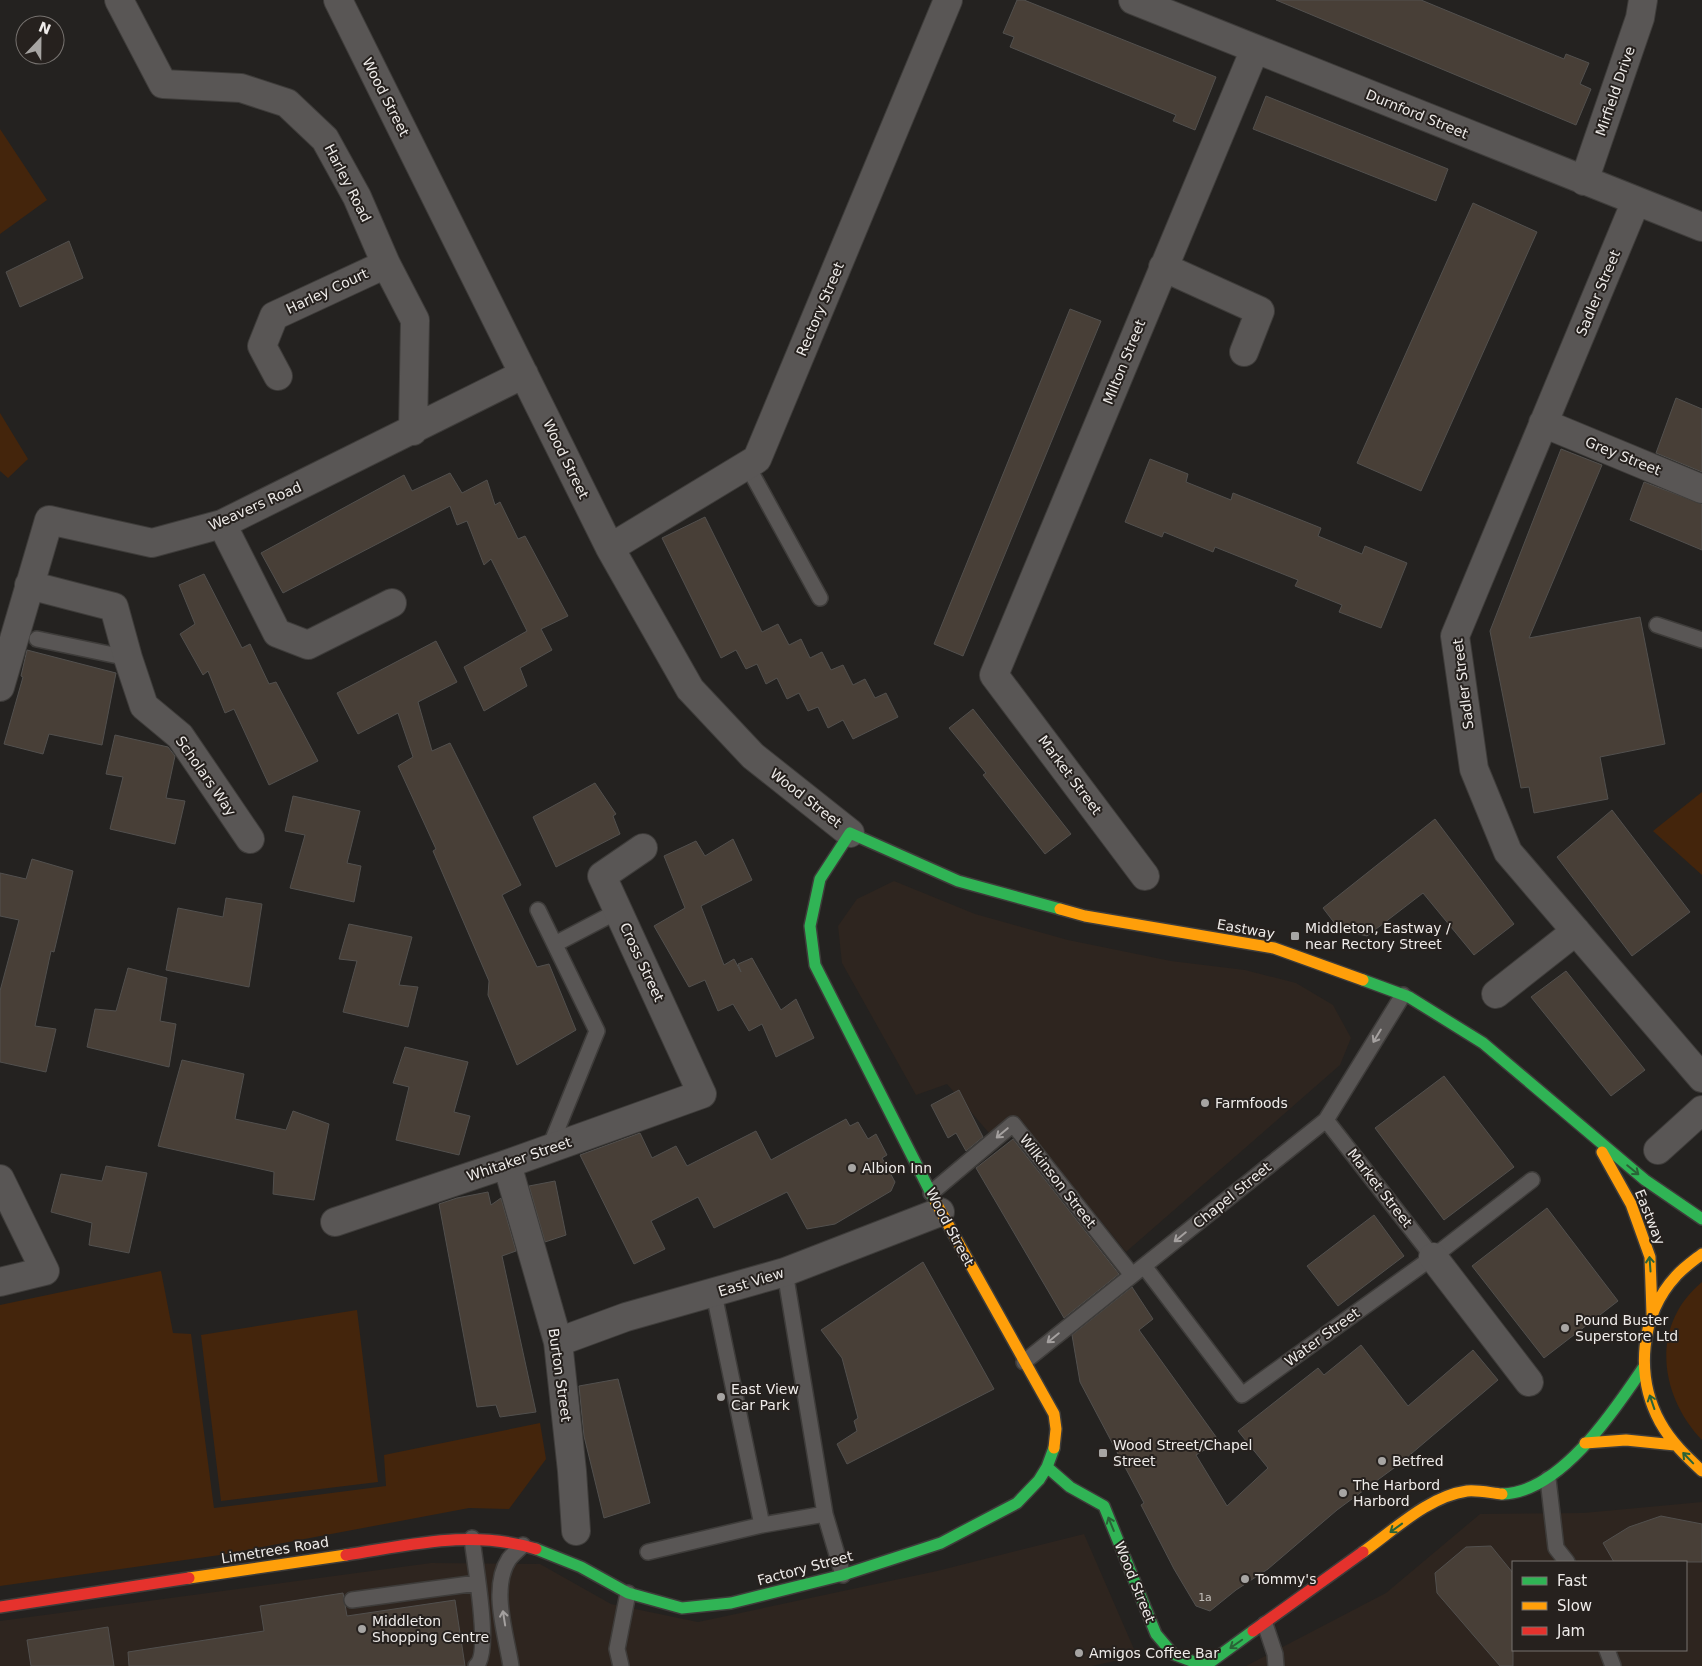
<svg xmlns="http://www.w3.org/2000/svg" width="1702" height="1666" font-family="'DejaVu Sans',sans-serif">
<rect width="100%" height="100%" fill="#242220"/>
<path fill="#2e251f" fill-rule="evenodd" d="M 894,881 L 975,914 L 1068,940 L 1171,961 L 1245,970 L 1296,983 L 1333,1005 L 1351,1038 L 1340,1065 L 1126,1252 L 1015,1116 L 989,1133 L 947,1084 L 916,1095 L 842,963 L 838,926 L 857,899 Z
M 1702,1502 L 1702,1666 L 1246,1666 L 1386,1593 L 1480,1514 L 1583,1513 ZM 1513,1562 L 1686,1562 L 1686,1650 L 1513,1650 Z
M 1084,1534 L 1137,1656 L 1092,1666 L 0,1666 L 0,1621 L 431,1563 L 540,1564 L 611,1604 L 698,1622 L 937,1571 Z"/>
<path fill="#44250c" d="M 0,129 L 47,200 L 0,234 Z
M 0,413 L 28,459 L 8,478 L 0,471 Z
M 1702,792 L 1702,875 L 1653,831 Z
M 161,1271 L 173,1333 L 191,1334 L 214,1508 L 386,1486 L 384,1455 L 540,1423 L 546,1459 L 509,1509 L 469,1508 L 220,1555 L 0,1586 L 0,1305 Z
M 1702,1282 L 1702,1440 C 1659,1395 1650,1325 1702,1282 Z
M 357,1310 L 378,1482 L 221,1501 L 201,1335 Z"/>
<path fill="#483f37" stroke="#52504e" d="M 1017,0 L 1024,0 L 1216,77 L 1195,130 L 1173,121 L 1176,115 L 1010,47 L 1014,37 L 1003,33 Z
M 1276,0 L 1421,0 L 1564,59 L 1566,54 L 1589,63 L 1580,84 L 1591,89 L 1576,125 Z
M 1266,96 L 1448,169 L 1436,201 L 1253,129 Z
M 1473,203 L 1537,232 L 1421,491 L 1357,463 Z
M 69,241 L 83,278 L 20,307 L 6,272 Z
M 1070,309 L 1101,321 L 963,656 L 934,644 Z
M 1676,398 L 1702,409 L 1702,472 L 1656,453 Z
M 1561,449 L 1602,465 L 1529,638 L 1640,617 L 1665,744 L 1600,757 L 1608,799 L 1534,813 L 1529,787 L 1521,788 L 1490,631 Z
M 1150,459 L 1188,474 L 1186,482 L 1231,500 L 1233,493 L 1321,528 L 1318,536 L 1362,554 L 1365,546 L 1407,563 L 1381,628 L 1339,612 L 1342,605 L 1295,586 L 1298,580 L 1215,547 L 1213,552 L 1164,532 L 1162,537 L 1125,522 Z
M 450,473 L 462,493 L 487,480 L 495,505 L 500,502 L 518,539 L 525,536 L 568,616 L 541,629 L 552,650 L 520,668 L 527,686 L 484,711 L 464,667 L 527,631 L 491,559 L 484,565 L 467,521 L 457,525 L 450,506 L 283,593 L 261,553 L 404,475 L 412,491 Z
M 1644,482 L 1702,504 L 1702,550 L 1630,520 Z
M 705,517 L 762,632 L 778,624 L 789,645 L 801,639 L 810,658 L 822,652 L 831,670 L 843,665 L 853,685 L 865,679 L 875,698 L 886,693 L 898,717 L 853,739 L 843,720 L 828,728 L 818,707 L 808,711 L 799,693 L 787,699 L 777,678 L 766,684 L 757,664 L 746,669 L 736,650 L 721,658 L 662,538 Z
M 204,574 L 242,648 L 250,644 L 269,684 L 276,682 L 318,761 L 269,785 L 234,709 L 225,713 L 208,671 L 203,675 L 180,634 L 195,624 L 179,585 Z
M 436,641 L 457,682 L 418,702 L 432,751 L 450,743 L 521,885 L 502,895 L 537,967 L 549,964 L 576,1030 L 517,1065 L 488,995 L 489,981 L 433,851 L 436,849 L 398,766 L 413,757 L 398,713 L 358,734 L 337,693 Z
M 27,650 L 116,673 L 102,745 L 49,734 L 43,754 L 4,744 L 23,677 L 21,676 Z
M 973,709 L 1071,834 L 1045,854 L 983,775 L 986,773 L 949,728 Z
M 115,735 L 168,747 L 175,756 L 166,798 L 185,801 L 175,844 L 110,829 L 123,777 L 106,774 Z
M 595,783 L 616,814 L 613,816 L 620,834 L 556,867 L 533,817 Z
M 293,796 L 360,811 L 347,863 L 361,866 L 354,902 L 290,888 L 305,835 L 285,831 Z
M 1612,810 L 1690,912 L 1632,956 L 1557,857 Z
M 1435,819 L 1514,924 L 1474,955 L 1423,893 L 1367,936 L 1339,929 L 1323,908 Z
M 733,839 L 752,880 L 701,906 L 724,965 L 734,959 L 741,972 L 738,964 L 752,958 L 781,1010 L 796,999 L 814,1038 L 776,1057 L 762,1024 L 749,1031 L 733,1004 L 718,1011 L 705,980 L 689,987 L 654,926 L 685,908 L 664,856 L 696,841 L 705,856 Z
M 32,859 L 73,871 L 54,952 L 51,951 L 35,1026 L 56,1029 L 46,1072 L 0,1062 L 0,991 L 19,920 L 0,916 L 0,873 L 26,879 Z
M 226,898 L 262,904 L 249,987 L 166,970 L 178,908 L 223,917 Z
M 349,924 L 412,937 L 399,985 L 418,987 L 408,1027 L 343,1012 L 357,961 L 339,959 Z
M 128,968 L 167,978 L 160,1021 L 176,1024 L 169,1067 L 87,1047 L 95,1009 L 116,1011 Z
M 1566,971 L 1645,1070 L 1611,1096 L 1531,997 Z
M 405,1047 L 468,1062 L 454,1112 L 470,1116 L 459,1155 L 396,1140 L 409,1087 L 393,1083 Z
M 182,1060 L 244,1074 L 235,1119 L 286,1130 L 293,1111 L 329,1124 L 314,1200 L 273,1194 L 274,1172 L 158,1146 Z
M 1444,1076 L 1514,1167 L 1444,1220 L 1375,1128 Z
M 959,1090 L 983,1137 L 966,1151 L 956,1133 L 948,1138 L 931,1105 Z
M 846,1119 L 850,1126 L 858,1122 L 868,1139 L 876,1134 L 887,1155 L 882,1158 L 895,1182 L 891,1191 L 835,1224 L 807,1229 L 787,1192 L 714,1228 L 698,1197 L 651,1221 L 665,1249 L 634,1264 L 580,1155 L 640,1133 L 652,1158 L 676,1146 L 687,1166 L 756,1131 L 771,1160 Z
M 1013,1139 L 1119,1274 L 1064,1318 L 976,1168 Z
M 106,1166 L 147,1173 L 129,1253 L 89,1245 L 92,1223 L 51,1212 L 61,1174 L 102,1181 Z
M 555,1181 L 566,1235 L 545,1242 L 529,1186 Z
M 488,1192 L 491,1205 L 501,1198 L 516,1251 L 502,1256 L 536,1412 L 500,1417 L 496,1405 L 477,1407 L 439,1204 L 457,1198 Z
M 1547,1208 L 1618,1301 L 1544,1358 L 1472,1266 Z
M 1374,1215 L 1404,1256 L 1338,1306 L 1307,1266 Z
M 923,1262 L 994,1389 L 847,1464 L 837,1444 L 857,1431 L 854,1421 L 858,1418 L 842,1358 L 821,1330 Z
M 1132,1287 L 1153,1319 L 1139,1330 L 1219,1441 L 1196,1455 L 1227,1506 L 1268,1468 L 1238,1431 L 1318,1368 L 1324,1375 L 1361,1345 L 1408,1406 L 1473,1350 L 1498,1380 L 1398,1465 L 1337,1510 L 1268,1569 L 1236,1590 L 1210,1611 L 1196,1606 L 1174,1569 L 1141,1505 L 1144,1503 L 1080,1382 L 1072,1335 Z
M 618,1379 L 650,1503 L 604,1518 L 584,1436 L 579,1386 Z
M 1661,1516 L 1702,1524 L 1702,1562 L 1614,1562 L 1603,1543 L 1629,1527 Z
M 1491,1546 L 1513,1573 L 1513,1666 L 1500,1666 L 1437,1593 L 1435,1573 L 1466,1547 Z
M 343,1593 L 347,1616 L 455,1600 L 465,1666 L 129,1666 L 128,1652 L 264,1631 L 260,1606 Z
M 108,1627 L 114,1666 L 31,1666 L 27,1640 Z"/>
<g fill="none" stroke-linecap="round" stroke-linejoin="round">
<g stroke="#3e3c3a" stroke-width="18">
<path id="lane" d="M 747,465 L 820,598
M 1657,625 L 1702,640
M 37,639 L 128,658
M 538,910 L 597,1031 L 549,1149
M 555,944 L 618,911
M 1326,1120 L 1433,1257
M 931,1193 L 1013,1124 L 1132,1275
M 1144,1266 L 1242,1395 L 1433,1257 L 1532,1180
M 785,1272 L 825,1514
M 714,1294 L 762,1525 L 825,1514 L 843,1575
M 1024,1362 L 1326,1120 L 1403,995
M 1548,1479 L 1556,1548 L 1567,1562
M 472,1538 C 474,1560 492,1653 476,1666
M 648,1552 L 762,1525
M 352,1600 L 477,1583
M 1265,1624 L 1275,1654 L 1276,1666
M 1607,1650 L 1613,1666
M 511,1666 C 506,1634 490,1588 509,1559 C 513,1554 519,1549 523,1545
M 621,1666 L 617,1649 L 628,1593"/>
</g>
<g stroke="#3e3c3a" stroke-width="30">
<path id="street" d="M 119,0 L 163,84 L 241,88 L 287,103 L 325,139 L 357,197 L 386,264 L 415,320 L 413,431
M 338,0 L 610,548 L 690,689 L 753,756 L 850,833
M 1133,0 L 1702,227
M 1584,181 L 1640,18 L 1643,0
M 1636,201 L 1455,636 L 1474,769 L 1508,852 L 1702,1078
M 1163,267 L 1260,311 L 1244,352
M 278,376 L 262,346 L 274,316 L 386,264
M 1543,423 L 1702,489
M 222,524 L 277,633 L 308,645 L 392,603
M 610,548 L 757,459 L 948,0
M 29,585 L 114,607 L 128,658 L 144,706 L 180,736 L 250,839
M 0,687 L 49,520 L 152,543 L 222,524 L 524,374
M 1145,876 L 994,675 L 1255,49
M 1496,994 L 1576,931
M 1658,1150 L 1702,1110
M 507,1164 L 558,1342 L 572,1471 L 576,1531
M 0,1179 L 45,1271 L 0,1282
M 335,1222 L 507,1164 L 702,1094 L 602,876 L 643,848
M 1433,1257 L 1529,1382
M 558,1342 L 626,1317 L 785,1272 L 940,1212"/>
</g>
<g stroke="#3e3c3a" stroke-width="14">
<path id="fast" d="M 1363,980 L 1409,997 L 1483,1043 L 1645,1180 L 1702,1219
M 935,1201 L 815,965 L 810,926 L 820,879 L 850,833 L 958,881 L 1060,909
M 1047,1467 L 1070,1487 L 1104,1506 L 1156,1634 L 1173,1654 L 1194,1662 L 1212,1661 L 1253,1631
M 1502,1494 C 1560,1493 1614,1411 1643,1368
M 536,1549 L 581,1567 L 628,1593 L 682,1608 L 731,1603 L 843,1575 L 941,1543 L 1017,1503 L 1039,1480 L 1047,1467 L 1054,1448"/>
</g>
<g stroke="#3e3c3a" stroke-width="14">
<path id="slow" d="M 1060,909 L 1085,916 L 1274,948 L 1363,980
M 1602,1152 L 1631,1204 L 1650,1257 L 1652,1313
M 935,1201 L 1054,1414 L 1056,1429 L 1054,1448
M 1702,1254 C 1693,1261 1683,1268 1676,1276 C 1640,1315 1635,1376 1660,1422 C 1671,1442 1686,1456 1702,1471
M 1585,1443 L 1626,1440 L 1675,1445
M 1363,1552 C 1394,1530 1429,1496 1467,1491 C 1479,1490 1491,1493 1502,1494
M 189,1578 L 346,1555"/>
</g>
<g stroke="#3e3c3a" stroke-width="14">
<path id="jam" d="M 346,1555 C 411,1545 471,1529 536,1549
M 0,1607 L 189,1578
M 1253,1631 L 1363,1552"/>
</g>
<use href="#lane" stroke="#595655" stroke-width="15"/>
<use href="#street" stroke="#595655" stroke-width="28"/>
<use href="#fast" stroke="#30b455" stroke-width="11"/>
<use href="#slow" stroke="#ff9f0a" stroke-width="11"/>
<use href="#jam" stroke="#e5322d" stroke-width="11"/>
</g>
<defs><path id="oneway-shaft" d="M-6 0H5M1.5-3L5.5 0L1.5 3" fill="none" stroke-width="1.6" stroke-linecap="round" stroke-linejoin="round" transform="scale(1.25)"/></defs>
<g stroke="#a4a09f">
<use href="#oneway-shaft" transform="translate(1377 1036) rotate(121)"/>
<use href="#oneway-shaft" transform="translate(1002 1133) rotate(140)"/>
<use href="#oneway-shaft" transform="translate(1180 1237) rotate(141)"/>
<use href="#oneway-shaft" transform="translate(1053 1338) rotate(141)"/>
<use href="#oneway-shaft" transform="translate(504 1618) rotate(-99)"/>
</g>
<g stroke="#2a6337">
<use href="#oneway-shaft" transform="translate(1633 1170) rotate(39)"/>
<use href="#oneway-shaft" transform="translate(1650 1264) rotate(-94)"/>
<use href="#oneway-shaft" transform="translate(1652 1402) rotate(-109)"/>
<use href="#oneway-shaft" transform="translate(1688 1458) rotate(-134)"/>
<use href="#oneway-shaft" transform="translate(1111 1524) rotate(-112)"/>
<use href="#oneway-shaft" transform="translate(1396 1528) rotate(144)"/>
<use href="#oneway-shaft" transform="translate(1236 1644) rotate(145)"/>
</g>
<g fill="#a7a5a3" stroke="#26211e" stroke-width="2">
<rect x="1290" y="931" width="10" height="10" rx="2.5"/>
<circle cx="1205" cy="1103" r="5"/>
<circle cx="852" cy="1168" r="5"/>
<circle cx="1565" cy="1328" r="5"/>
<circle cx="721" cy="1397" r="5"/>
<rect x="1098" y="1448" width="10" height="10" rx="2.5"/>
<circle cx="1382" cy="1461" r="5"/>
<circle cx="1343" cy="1493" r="5"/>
<circle cx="1245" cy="1579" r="5"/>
<circle cx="362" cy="1629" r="5"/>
<circle cx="1079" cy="1653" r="5"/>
</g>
<g text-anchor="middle" stroke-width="4" stroke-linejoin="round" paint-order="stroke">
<g font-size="11" fill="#c4c0bc">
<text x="1205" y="1601">1a</text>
</g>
<g font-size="14" fill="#eeebe9" stroke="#26211e">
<text transform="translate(1615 91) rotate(-71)" y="5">Mirfield Drive</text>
<text transform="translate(386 97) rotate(63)" y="5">Wood Street</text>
<text transform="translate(1417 114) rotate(22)" y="5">Durnford Street</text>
<text transform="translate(348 183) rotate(63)" y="5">Harley Road</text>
<text transform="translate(327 291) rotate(-25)" y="5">Harley Court</text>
<text transform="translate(1598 293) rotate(-67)" y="5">Sadler Street</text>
<text transform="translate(820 309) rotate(-67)" y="5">Rectory Street</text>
<text transform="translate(1124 362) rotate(-68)" y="5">Milton Street</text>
<text transform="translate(1623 456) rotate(22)" y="5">Grey Street</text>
<text transform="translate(566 459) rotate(64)" y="5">Wood Street</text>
<text transform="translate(255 506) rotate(-24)" y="5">Weavers Road</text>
<text transform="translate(1463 684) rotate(-97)" y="5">Sadler Street</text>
<text transform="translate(1070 775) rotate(53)" y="5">Market Street</text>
<text transform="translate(206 776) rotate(55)" y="5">Scholars Way</text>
<text transform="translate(806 798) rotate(38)" y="5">Wood Street</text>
<text transform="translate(1246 929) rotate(10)" y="5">Eastway</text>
<text transform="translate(642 962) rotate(65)" y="5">Cross Street</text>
<text transform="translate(519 1159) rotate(-19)" y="5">Whitaker Street</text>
<text transform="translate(1058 1181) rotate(52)" y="5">Wilkinson Street</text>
<text transform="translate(1380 1188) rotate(52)" y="5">Market Street</text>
<text transform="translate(1232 1195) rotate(-39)" y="5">Chapel Street</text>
<text transform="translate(1650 1217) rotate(68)" y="5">Eastway</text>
<text transform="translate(950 1227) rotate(62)" y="5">Wood Street</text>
<text transform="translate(751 1282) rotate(-17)" y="5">East View</text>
<text transform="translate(1322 1337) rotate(-36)" y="5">Water Street</text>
<text transform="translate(560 1375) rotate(82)" y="5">Burton Street</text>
<text transform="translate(275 1550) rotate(-9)" y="5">Limetrees Road</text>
<text transform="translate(805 1568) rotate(-15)" y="5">Factory Street</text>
<text transform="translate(1135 1582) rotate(68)" y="5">Wood Street</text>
</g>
<g font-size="14" fill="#eeebe9" stroke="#26211e" text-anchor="start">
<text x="1305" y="933">Middleton, Eastway /<tspan x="1305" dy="16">near Rectory Street</tspan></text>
<text x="1215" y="1108">Farmfoods</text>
<text x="862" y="1173">Albion Inn</text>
<text x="1575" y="1325">Pound Buster<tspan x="1575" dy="16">Superstore Ltd</tspan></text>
<text x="731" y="1394">East View<tspan x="731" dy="16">Car Park</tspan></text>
<text x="1113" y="1450">Wood Street/Chapel<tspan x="1113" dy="16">Street</tspan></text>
<text x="1392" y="1466">Betfred</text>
<text x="1353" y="1490">The Harbord<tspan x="1353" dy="16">Harbord</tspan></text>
<text x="1255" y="1584">Tommy's</text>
<text x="372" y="1626">Middleton<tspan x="372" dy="16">Shopping Centre</tspan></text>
<text x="1089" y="1658">Amigos Coffee Bar</text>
</g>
</g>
<rect x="1512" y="1561" width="175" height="90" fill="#26211e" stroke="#76726f"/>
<rect x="1522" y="1577" width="25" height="8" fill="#30b455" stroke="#76726f"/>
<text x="1557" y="1586" font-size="15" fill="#eeebe9">Fast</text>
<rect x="1522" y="1602" width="25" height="8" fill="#ff9f0a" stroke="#76726f"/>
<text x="1557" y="1611" font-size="15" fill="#eeebe9">Slow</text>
<rect x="1522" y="1627" width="25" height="8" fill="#e5322d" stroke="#76726f"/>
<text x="1557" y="1636" font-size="15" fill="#eeebe9">Jam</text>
<g transform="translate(40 40) rotate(22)"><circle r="24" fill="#26211e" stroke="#76726f"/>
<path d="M0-4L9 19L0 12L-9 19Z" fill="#a7a5a3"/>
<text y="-8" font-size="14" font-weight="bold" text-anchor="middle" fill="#eeebe9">N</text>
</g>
</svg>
